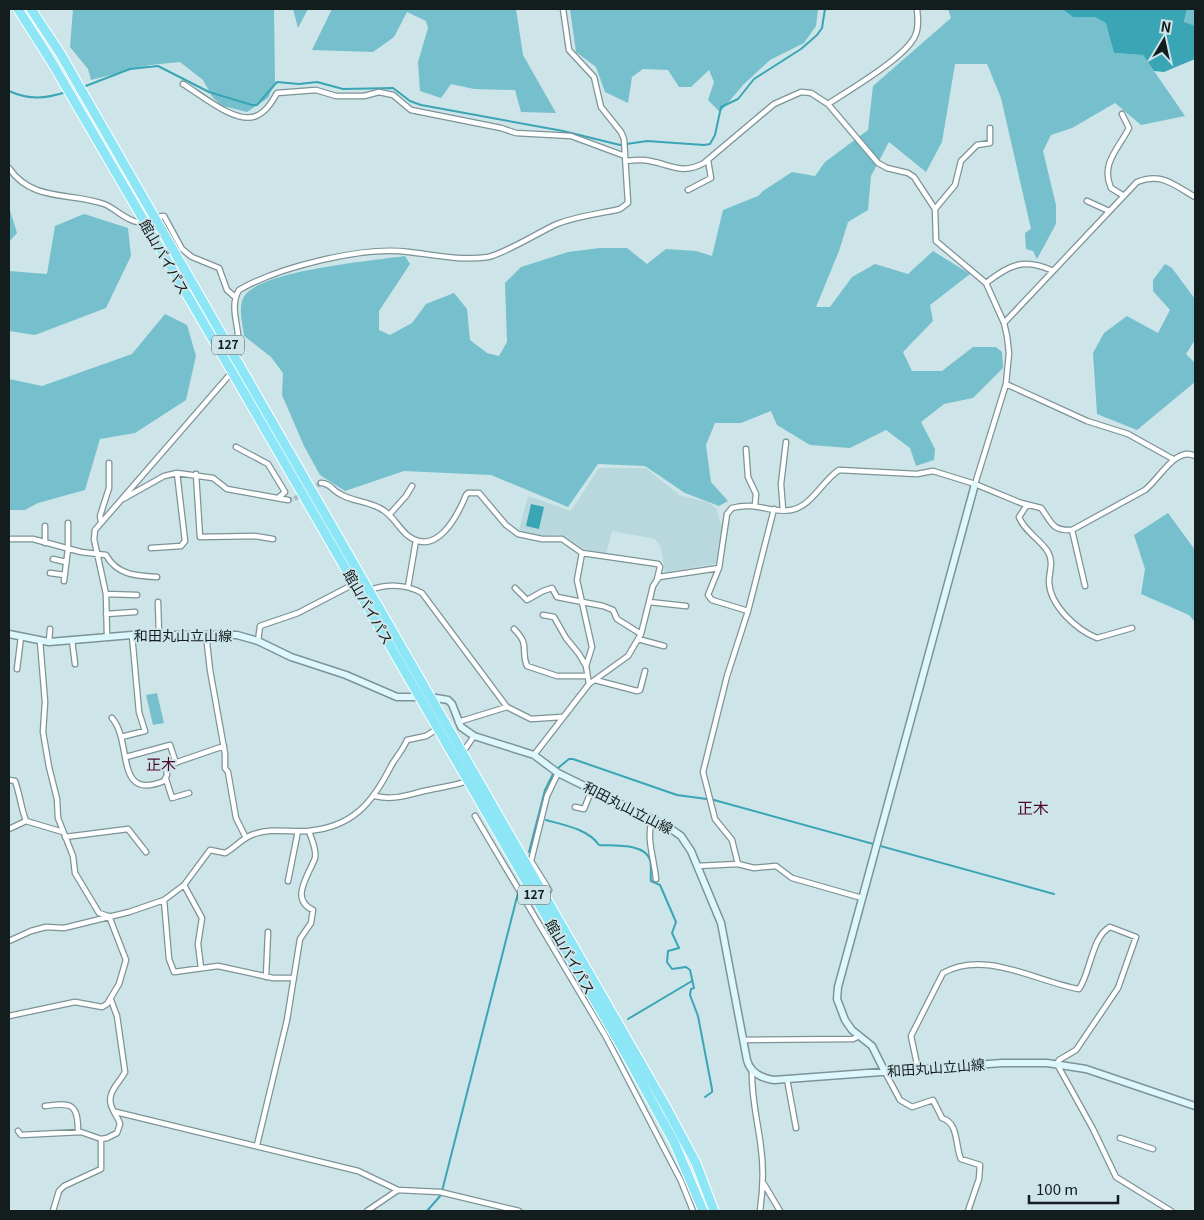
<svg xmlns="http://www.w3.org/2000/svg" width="1204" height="1220" font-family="Georgia,'Noto Sans JP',serif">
<rect width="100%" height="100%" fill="#cde5e9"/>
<path fill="#b8d8dd" d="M 599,468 L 646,468 L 679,495 L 707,502 L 716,508 L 722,527 L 716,564 L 665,572 L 661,547 L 655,539 L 612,531 L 606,554 L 583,549 L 558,534 L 541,537 L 519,530 L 528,496 L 571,511 Z"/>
<path fill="#76bfcc" d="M 73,9 L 274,9 L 275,82 L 268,98 L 247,112 L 223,106 L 213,98 L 203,80 L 180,62 L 150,65 L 91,80 L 88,69 L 70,47 Z
M 293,9 L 308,9 L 298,28 Z
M 332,9 L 516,9 L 523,55 L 556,113 L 521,112 L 515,90 L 474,89 L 451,84 L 441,98 L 420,91 L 418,62 L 428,28 L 426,21 L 407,12 L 394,37 L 373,52 L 312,50 Z
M 570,9 L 818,9 L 816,26 L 804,43 L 770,60 L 744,84 L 720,112 L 708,100 L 714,82 L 709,70 L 691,87 L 679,87 L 668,70 L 643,69 L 632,77 L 628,103 L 605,92 L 596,67 L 576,52 Z
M 948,9 L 1062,9 L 1073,17 L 1095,17 L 1107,23 L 1114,53 L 1143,55 L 1185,116 L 1141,125 L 1115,103 L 1072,128 L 1051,135 L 1043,151 L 1056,205 L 1056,224 L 1037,259 L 1033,251 L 1026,249 L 1025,233 L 1031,229 L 1001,98 L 987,64 L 955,64 L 942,142 L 926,172 L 889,142 L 871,176 L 868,210 L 848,222 L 839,251 L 816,307 L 830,307 L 852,277 L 875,264 L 908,274 L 933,251 L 970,274 L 930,305 L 933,321 L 903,352 L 912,371 L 942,371 L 973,347 L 996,347 L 1002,352 L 1003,368 L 973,398 L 944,404 L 921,422 L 935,449 L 934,460 L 916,466 L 910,448 L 886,430 L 850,448 L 810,445 L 777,425 L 771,411 L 741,423 L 715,423 L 706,445 L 711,482 L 728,501 L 719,506 L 685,493 L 645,466 L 598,464 L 568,507 L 491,475 L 404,471 L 345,491 L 320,475 L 304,446 L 282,395 L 283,373 L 271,357 L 244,336 C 243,324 237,306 245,295 C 265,270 371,261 405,256 L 410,264 L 379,311 L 379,330 L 390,335 L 412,323 L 426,304 L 454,293 L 467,309 L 470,340 L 487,353 L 499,356 L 507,342 L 505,283 L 521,267 L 568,252 L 600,248 L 627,248 L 647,264 L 666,249 L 696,251 L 712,256 L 723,210 L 758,196 L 763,191 L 792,172 L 815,176 L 825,162 L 868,130 L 873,86 L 951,18 Z
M 1187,9 L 1195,9 L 1194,27 L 1184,22 Z
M 9,207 L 17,233 L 9,242 Z
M 84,214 L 128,228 L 131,256 L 106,308 L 35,335 L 9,331 L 9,271 L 47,274 L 55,226 Z
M 1165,264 L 1172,268 L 1195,299 L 1195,340 L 1186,354 L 1195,363 L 1195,382 L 1137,430 L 1097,414 L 1093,353 L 1104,333 L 1127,316 L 1158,333 L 1170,310 L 1153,291 L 1153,280 Z
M 165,314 L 187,325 L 196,356 L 186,400 L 135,433 L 100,439 L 85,490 L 38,503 L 25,510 L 9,510 L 9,379 L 42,386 L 132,354 Z
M 1168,513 L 1195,550 L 1195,622 L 1189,615 L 1141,594 L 1145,569 L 1134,535 Z
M 157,693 L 164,723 L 153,725 L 146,695 Z"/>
<path fill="#39a5b5" d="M 1062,9 L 1187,9 L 1184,22 L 1195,26 L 1195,59 L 1164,72 L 1154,71 L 1143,55 L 1114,53 L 1106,23 L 1095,17 L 1073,17 Z
M 531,504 L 544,507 L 539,529 L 526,526 Z"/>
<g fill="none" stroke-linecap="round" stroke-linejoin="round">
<path stroke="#39a5b5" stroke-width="2" d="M 83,87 L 130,69 L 158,66 L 209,92 L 252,105 L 257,105 L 277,82 L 299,84 L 317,82 L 343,89 L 393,88 L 410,101 L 421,105 L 563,131 L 620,145 L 647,141 L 704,145 L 710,144 L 715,135 L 721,107 L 738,99 L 754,79 L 801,49 L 817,35 L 822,28 L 825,9
M 9,91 C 29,100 45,99 66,92
M 558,768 L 569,759 L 573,759 L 677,795 L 714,800 L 1054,894
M 546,820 C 564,825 588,829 599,845 C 614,846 645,843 650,860 C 652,867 650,874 651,881 L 660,885 L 676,922 L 672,933 L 679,948 L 668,951 L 667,962 L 672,969 L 686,967 L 690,970 L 694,988 L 691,989 L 690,995 L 698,1016 L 712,1089 L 712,1092 L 705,1097
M 529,852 L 545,790 L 553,774
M 628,1019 L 692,981
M 427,1211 L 441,1195 L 518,893"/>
<path stroke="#a8bdc0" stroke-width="4.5" stroke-dasharray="4.5 2" stroke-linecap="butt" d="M 288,500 L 294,499 L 321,483"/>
<g stroke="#7d9397" stroke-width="7">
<path id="street" d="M 183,84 C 200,94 236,125 256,116 C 266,112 272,102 277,93 L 316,90 L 336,96 L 364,96 L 379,92 L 393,95 L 411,110 L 501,128 L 516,133 L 571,136 L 625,156
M 828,104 C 849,90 905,58 915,36 C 919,28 918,18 917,9
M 1122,114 L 1129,128 C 1119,148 1100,164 1111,188 L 1124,196
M 626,161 C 634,160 642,159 650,161 C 672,165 682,175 704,163 L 774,104 L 801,92 L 811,93 L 828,104 L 878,163 L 887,168 L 908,173 L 914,177 L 935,209 L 936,241 L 986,283 L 1004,323 L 1007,336 L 1009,353 L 1006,384 L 975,484
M 9,168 C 32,202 70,192 104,204 C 115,208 126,221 138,222 C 146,222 153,216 164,216 L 182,249 L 192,257 L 219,268 L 227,290 L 235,297
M 688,190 L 711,178 L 708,160
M 1087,201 L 1109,211
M 935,209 L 955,185 L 961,161 L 977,145 L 990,143 L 990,128
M 986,283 C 1009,265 1023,258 1051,270
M 1004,323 L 1137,182 C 1161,172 1174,185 1195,197
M 1006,384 L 1087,421 L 1128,434 L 1173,459
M 236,447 L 268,464 L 285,492 L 278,498
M 746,449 L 748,477 L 756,494 L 755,505
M 196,474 L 200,537 L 255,536 L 273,539
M 321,483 C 330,483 332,490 340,494 C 353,502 370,501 383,510 C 393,516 398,527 407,535 C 436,558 457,517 466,495 L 468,493 L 479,493 L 506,525 L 518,534 L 542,539 L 562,539 L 582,553 L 658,564 L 660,567 L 657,579
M 123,499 L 164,476 L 177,473 L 213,478 L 227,489 L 288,500
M 1027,505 L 1019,517 C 1024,531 1041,540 1048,552 C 1054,563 1049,571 1049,582 C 1050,606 1077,630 1097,638 L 1132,628
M 783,510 L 781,484 L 786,442
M 389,515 L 406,496 L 412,486
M 101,521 L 100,516 L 109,488 L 109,463
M 45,526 L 45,543
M 1072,530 L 1085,586
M 9,539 L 33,539 L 81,552 L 106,555 C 117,575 136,576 157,577
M 151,548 L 181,546 L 185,541 L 177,473
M 582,553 L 577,580 L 592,647 L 586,666 L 589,684
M 53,559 L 66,562
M 719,568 L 708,595 L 712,600 L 748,611
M 50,573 L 65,575
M 64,581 L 68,549 L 68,523
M 408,587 L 416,540
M 515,588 L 527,600 L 543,591 L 552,588 L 557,597 L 603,606 L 613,610 L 617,619 L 641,634
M 370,590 C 387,584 406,584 422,593 L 507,707 L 531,719 L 562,717
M 106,594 L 137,595
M 158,602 L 159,635
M 649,602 L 686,606
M 106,614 L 135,612
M 543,615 L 554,617 L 566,638 L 579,654 L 586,666
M 514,629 C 531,646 520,649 527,666 L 557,676 L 586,676
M 206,634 L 210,670 L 225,754 L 225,768 L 228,772 L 236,818 L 246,838
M 107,636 L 106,594 L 94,539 L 95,530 L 232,372 C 250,339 225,313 239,290 C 279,267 362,246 409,252 C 435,255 461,261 488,257 C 504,254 539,232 557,224 C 577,216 599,214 620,209 L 628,203 L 624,139 L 621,132 L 601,107 L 594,77 L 569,50 L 563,9
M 638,639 L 664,646
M 72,640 L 75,664
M 40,641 L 45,702 L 43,732 L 49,767 L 57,799 L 58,818 L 73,856 L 75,873 L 99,913 L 108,916
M 258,641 L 260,626 L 298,613 L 354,584
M 49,642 L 50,629
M 17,669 L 21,637
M 595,680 L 637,691 L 640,690 L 645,671
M 112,718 C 133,742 114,802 164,781 L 167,775 L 166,766 L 224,746
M 458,722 L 507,707
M 121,737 L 145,731 L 139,712 L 132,635
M 463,752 L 474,736
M 534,755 L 589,684 L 628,656 L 641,634 L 653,586 L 659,577 L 719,568 L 727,514 L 732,508 C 757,501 771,514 791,510 C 811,507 823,480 839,470 L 917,474 L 933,471 L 975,484 L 1021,503 L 1041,508 C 1052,522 1051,531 1072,530 L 1145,490 C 1160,478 1176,446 1195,456
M 126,757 L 170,745 L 176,763
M 166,779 L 172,798 L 189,793
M 9,780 L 15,781 C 20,795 21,808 26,821
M 375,796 C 395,801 409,794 429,790 C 442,787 454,786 467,781
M 575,807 L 584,809 L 592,789
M 475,816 L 606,1037 L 681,1181 L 693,1211
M 652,819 C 646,839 654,858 656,879
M 9,829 L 26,821 L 63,832
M 65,837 L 128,829 L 146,852
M 738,864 L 732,840 L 715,819 L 703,772 L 727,676 L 748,611 L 774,509
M 697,866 L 738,864 L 754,868 L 776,866 L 792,878 L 862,898
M 288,881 L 298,831
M 184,885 L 202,918 L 198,944 L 201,968
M 543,894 L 549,890 L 531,861 L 547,796 L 558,773
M 164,900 L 169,959 L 174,972 L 218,966 L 273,978 L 294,978
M 9,941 L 31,931 L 46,927 L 64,928 L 129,912 L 164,900 L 184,885 L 210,850 L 225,853 C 235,848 243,837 254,834 C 272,828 289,832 308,831 C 352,827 372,804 391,766 C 396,757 403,750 407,740 L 426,736 L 437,729
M 266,977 L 268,932
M 9,1016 L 75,1002 L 102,1007 L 107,1004 L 119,984 L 126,960 L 109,916
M 743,1040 L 853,1039 L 859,1036
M 918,1069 L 911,1036 L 943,973 C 985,949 1037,982 1079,989 C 1090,974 1092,936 1110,927 L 1136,937 L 1118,988 L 1076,1050 L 1059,1060 L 1057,1064 L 1093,1129 L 1116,1177 L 1171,1211
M 752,1070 C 751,1097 758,1122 761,1148 C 764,1170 763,1190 760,1211
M 885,1072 L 900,1100 L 912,1107 L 933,1100 L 942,1118 C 959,1123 955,1146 961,1159 L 980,1165 L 979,1179 L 968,1211
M 787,1079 L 796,1128
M 45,1106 C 72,1102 78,1104 78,1132
M 116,1112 L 358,1171 L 398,1190 L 440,1192 L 519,1211
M 18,1131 L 21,1135 L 81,1132 L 101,1139 L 107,1138 L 117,1133 L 120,1124 C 118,1117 113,1112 111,1105 C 107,1092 120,1082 125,1072 L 117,1016 L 111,1000
M 1120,1138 L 1153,1149
M 257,1145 L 287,1020 L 300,939 L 311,923 L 313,910 C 289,899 309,875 315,858 C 317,850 311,838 309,831
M 764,1184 L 780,1211
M 53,1211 L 59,1191 L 64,1186 L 101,1169 L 101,1139
M 367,1211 L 398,1190"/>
</g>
<g stroke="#7d9397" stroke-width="9">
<path id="secondary" d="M 9,634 L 49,642 L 132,635 L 237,635 L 258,641 L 291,657 L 346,675 L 397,697 L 430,697 L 448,700 L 452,704 L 461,727 L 474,736 L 534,755 L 558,773 L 668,827 L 681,836 L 691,851 L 721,923 L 747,1060 C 750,1072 761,1078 774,1080 L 1002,1063 L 1047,1063 L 1086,1069 L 1195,1106
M 885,1072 L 872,1046 L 852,1030 L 845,1020 L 837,999 L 838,987 L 975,484"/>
</g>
<g stroke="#fff" stroke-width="11">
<path id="highway" d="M 18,9 L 51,61 L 232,372 L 628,1058 L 674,1142 L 703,1211
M 31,9 L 60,53 L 666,1107 L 696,1163 L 714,1211"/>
</g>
<use href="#street" stroke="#fff" stroke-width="4.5"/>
<use href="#secondary" stroke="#ddf8fc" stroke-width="6"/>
<use href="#highway" stroke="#8de6f5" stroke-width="9"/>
</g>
<g text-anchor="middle" stroke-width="4" stroke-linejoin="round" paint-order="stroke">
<g fill="#cde5e9" stroke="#4c595b" stroke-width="1">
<rect x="212" y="335.5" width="32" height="19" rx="4"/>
<rect x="518" y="885.5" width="32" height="19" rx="4"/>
</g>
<g font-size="12" font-weight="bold" fill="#141d1e">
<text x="228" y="349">127</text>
<text x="534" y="899">127</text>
</g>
<g font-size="14" fill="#141d1e" stroke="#cde5e9">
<text transform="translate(164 257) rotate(60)" y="5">館山バイパス</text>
<text transform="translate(368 607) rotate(60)" y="5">館山バイパス</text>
<text x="183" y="641">和田丸山立山線</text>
<text transform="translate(628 808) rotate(27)" y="5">和田丸山立山線</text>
<text transform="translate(570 957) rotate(60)" y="5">館山バイパス</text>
<text transform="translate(936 1068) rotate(-4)" y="5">和田丸山立山線</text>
</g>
<g font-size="15" fill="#4d0a28" stroke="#cde5e9">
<text x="161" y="770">正木</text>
</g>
<g font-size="16" fill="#4d0a28" stroke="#cde5e9">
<text x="1033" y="814">正木</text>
</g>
</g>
<rect width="1204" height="1220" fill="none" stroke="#141d1e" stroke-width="20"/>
<g transform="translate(1164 40) rotate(9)" stroke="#cde5e9" stroke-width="4" paint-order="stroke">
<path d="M0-4L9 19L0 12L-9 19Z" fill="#141d1e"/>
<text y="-8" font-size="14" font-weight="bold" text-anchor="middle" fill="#141d1e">N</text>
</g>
<path d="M1029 1195v8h89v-8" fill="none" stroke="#141d1e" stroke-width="2.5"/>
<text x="1036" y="1195" font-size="15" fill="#141d1e" stroke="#cde5e9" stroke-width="4" paint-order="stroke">100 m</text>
</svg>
